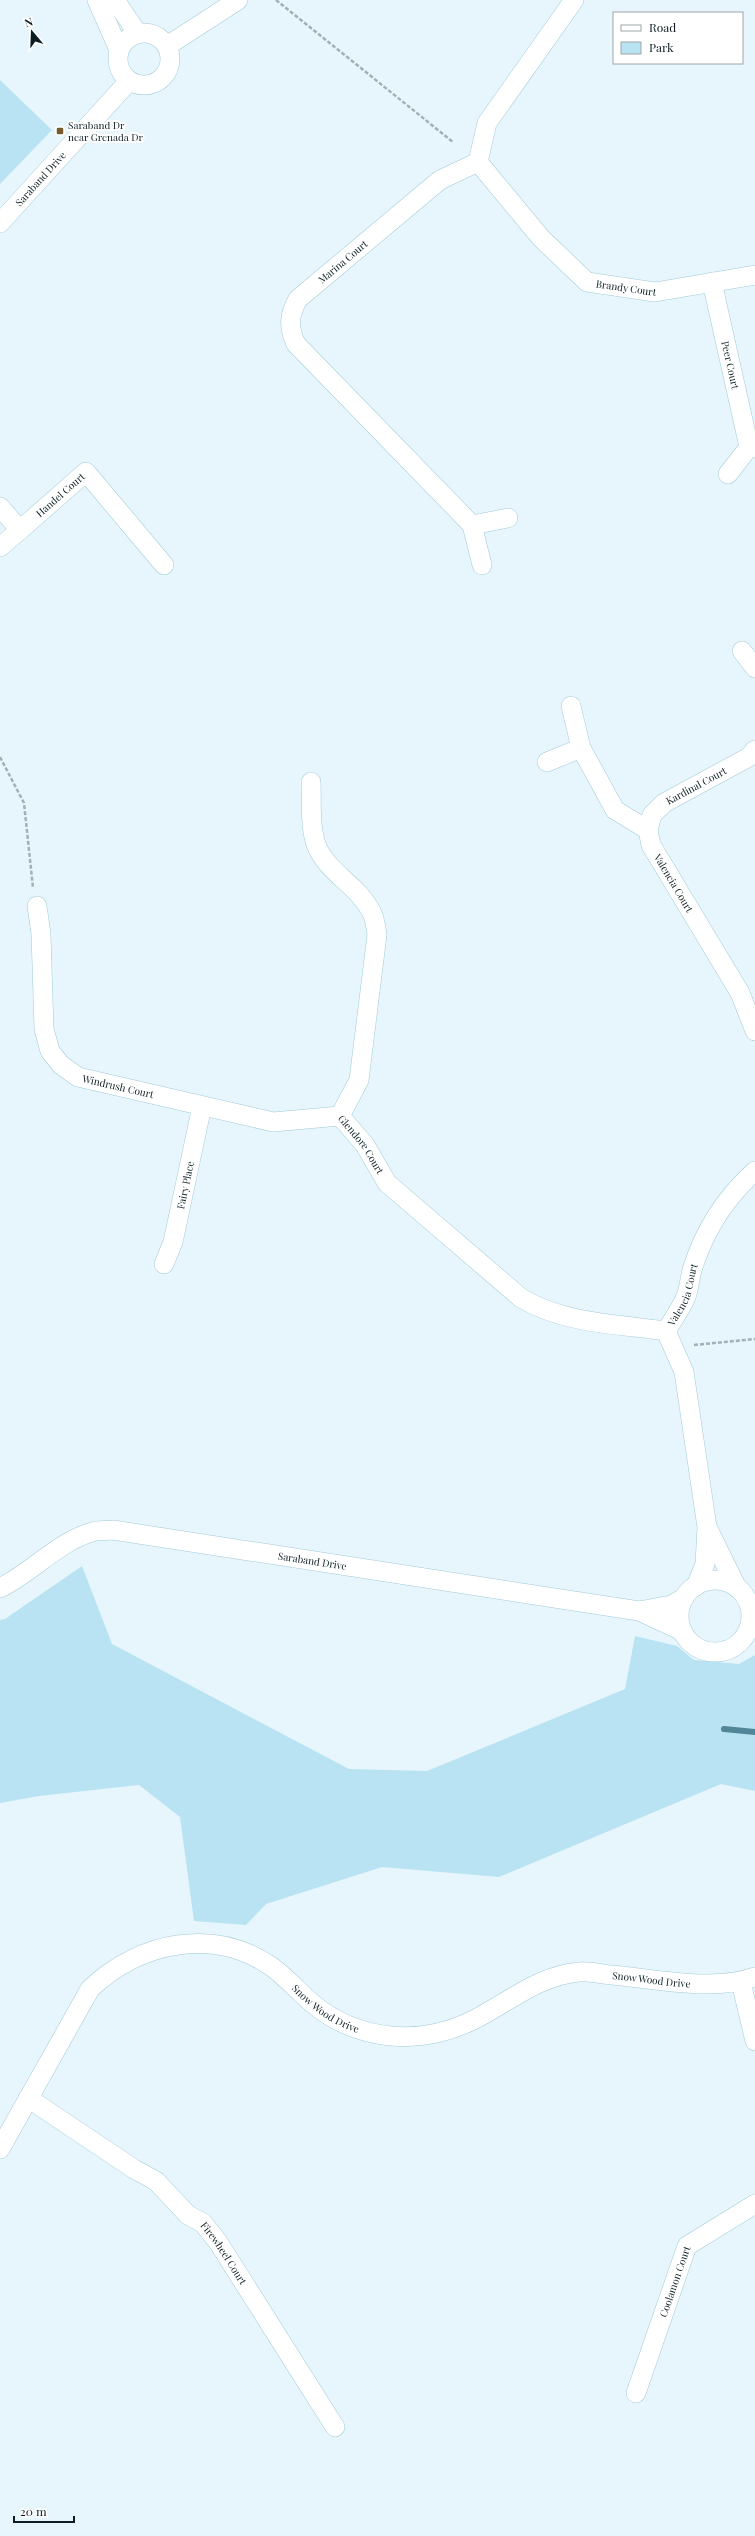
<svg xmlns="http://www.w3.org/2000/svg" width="755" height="2536" font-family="'Playfair Display',serif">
<rect width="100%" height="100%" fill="#e6f6fc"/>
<path fill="#b9e3f2" d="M 0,80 L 52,130 L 0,184 Z
M 82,1566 L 112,1644 L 349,1769 L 427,1771 L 625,1689 L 635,1636 L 677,1646 L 694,1660 L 739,1664 L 755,1655 L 755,1791 L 721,1784 L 499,1877 L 382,1867 L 266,1904 L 246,1925 L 194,1921 L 180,1817 L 139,1785 L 39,1796 L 0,1803 L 0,1620 L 5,1619 Z"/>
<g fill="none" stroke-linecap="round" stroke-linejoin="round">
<path stroke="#508698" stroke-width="6" d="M 724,1729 L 755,1732"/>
<g stroke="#a2cad8" stroke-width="20">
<g id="minor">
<path d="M 97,0 L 119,50"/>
<path d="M 115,0 L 138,34"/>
<circle cx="144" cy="59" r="26"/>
<path d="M 167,46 L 238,0"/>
<path id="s1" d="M 478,162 L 541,238 L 587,282 L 655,292 L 755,275"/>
<path id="s2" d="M 0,223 L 129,81"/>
<path id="s3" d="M 712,282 L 749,447"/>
<path d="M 728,474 L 749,447 L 755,448"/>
<path id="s4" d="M 0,507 L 20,530 L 86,472 L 164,565"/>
<path id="s5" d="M 472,525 L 296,344 C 288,327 289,315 298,299 L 440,180 L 478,162 L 487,123 L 574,0"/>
<path d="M 0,547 L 20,530"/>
<path d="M 482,565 L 472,525 L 508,518"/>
<path d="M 742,651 L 755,668"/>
<path id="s6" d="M 581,748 L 615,810 L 648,830 L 651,845 L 740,993 L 755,1031"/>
<path d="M 547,762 L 581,748 L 571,706"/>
<path id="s7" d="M 311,782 C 312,802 309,830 318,849 C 330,874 358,886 371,911 C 375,918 376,927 377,935 L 359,1080 L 340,1116 L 365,1145 L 387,1183 L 521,1298 C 565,1324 617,1324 666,1331"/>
<path id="s8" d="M 648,830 L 652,815 L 664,803 L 749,757 L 755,750"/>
<path id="s9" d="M 37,906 L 41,934 L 44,1029 L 50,1051 L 61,1065 L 78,1077 L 273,1122 L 340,1116"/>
<path id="s10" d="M 164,1264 L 173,1242 L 202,1106"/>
<path d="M 708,1529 L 737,1588"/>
<circle cx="715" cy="1616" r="36"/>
<path id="s11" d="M 696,1586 L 705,1564 L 707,1527 L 684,1372 L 666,1331 C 673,1320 681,1308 686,1297 C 689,1288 690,1278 692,1270 C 704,1231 726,1197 755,1171"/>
<path id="s12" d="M 0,1588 C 31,1573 58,1542 92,1532 C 98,1530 107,1531 113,1530 L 639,1611 L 682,1631"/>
<path d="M 639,1611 L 671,1605 L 684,1598"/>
<path d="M 741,1982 L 755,2041"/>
<path id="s13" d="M 28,2098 L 134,2169 L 156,2181 L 188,2215 L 203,2223 L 218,2242 L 335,2427"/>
<path id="s14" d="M 0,2149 L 90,1989 C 139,1942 214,1926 272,1967 C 287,1978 298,1991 312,2003 C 334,2022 362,2033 391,2036 C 422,2039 454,2031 481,2016 C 512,1999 542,1975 579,1972 C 589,1971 601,1974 612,1975 C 655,1979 714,1992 755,1977"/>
<path id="s15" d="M 636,2393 L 687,2246 L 755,2204"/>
</g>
</g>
<path stroke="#a1b1b6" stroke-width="2.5" stroke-dasharray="4 2" stroke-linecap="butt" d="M 276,0 L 453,142
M 0,757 L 24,803 L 33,888
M 694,1345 L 755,1339"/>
<use href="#minor" stroke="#fff" stroke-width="19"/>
</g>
<rect fill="#785a2f" stroke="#fff" stroke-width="1.5" x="56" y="127" width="8" height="8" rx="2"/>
<g text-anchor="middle" stroke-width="4" stroke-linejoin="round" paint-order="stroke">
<g font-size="10" fill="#0d1d22" stroke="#fff" text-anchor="start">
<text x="68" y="129">Saraband Dr<tspan x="68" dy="12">near Grenada Dr</tspan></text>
</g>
<g font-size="10" fill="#0d1d22" stroke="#fff">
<text dy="4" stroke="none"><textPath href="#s2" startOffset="60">Saraband Drive</textPath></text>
<text dy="4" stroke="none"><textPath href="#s5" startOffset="358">Marina Court</textPath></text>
<text dy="4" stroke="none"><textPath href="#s1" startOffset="202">Brandy Court</textPath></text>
<text dy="4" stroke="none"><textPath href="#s3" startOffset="85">Peer Court</textPath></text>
<text dy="4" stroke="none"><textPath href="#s4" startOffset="84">Handel Court</textPath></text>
<text dy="4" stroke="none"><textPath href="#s8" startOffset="69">Kardinal Court</textPath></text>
<text dy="4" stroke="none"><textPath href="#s6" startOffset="169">Valencia Court</textPath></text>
<text dy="4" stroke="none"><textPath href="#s9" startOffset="226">Windrush Court</textPath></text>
<text dy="4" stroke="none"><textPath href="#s7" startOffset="397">Glendore Court</textPath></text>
<text dy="4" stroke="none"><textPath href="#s10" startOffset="82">Fairy Place</textPath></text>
<text dy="4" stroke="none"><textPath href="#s11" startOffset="303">Valencia Court</textPath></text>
<text dy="4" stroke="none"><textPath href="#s12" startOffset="331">Saraband Drive</textPath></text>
<text dy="4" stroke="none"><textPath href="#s14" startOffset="798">Snow Wood Drive</textPath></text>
<text dy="4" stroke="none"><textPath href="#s14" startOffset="451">Snow Wood Drive</textPath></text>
<text dy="4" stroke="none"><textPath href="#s13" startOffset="253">Firewheel Court</textPath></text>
<text dy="4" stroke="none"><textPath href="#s15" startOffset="118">Coolamon Court</textPath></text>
</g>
</g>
<rect x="613" y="12" width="130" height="52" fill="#ffffff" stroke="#9ea5a7"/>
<rect x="621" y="25" width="20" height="6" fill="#ffffff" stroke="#9ea5a7"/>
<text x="649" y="32" font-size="12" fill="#0d1d22">Road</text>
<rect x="621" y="42" width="20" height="12" fill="#b9e3f2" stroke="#9ea5a7"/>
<text x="649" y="52" font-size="12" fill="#0d1d22">Park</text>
<g transform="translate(32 32) rotate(341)" stroke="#ffffff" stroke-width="3" paint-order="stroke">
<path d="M0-3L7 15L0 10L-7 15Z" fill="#0d1d22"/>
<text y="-6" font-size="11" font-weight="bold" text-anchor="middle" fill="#0d1d22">N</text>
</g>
<path d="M14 2516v6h60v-6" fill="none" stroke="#0d1d22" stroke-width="2"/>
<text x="20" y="2516" font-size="12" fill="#0d1d22" stroke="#ffffff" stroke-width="3" paint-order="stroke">20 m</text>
</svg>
